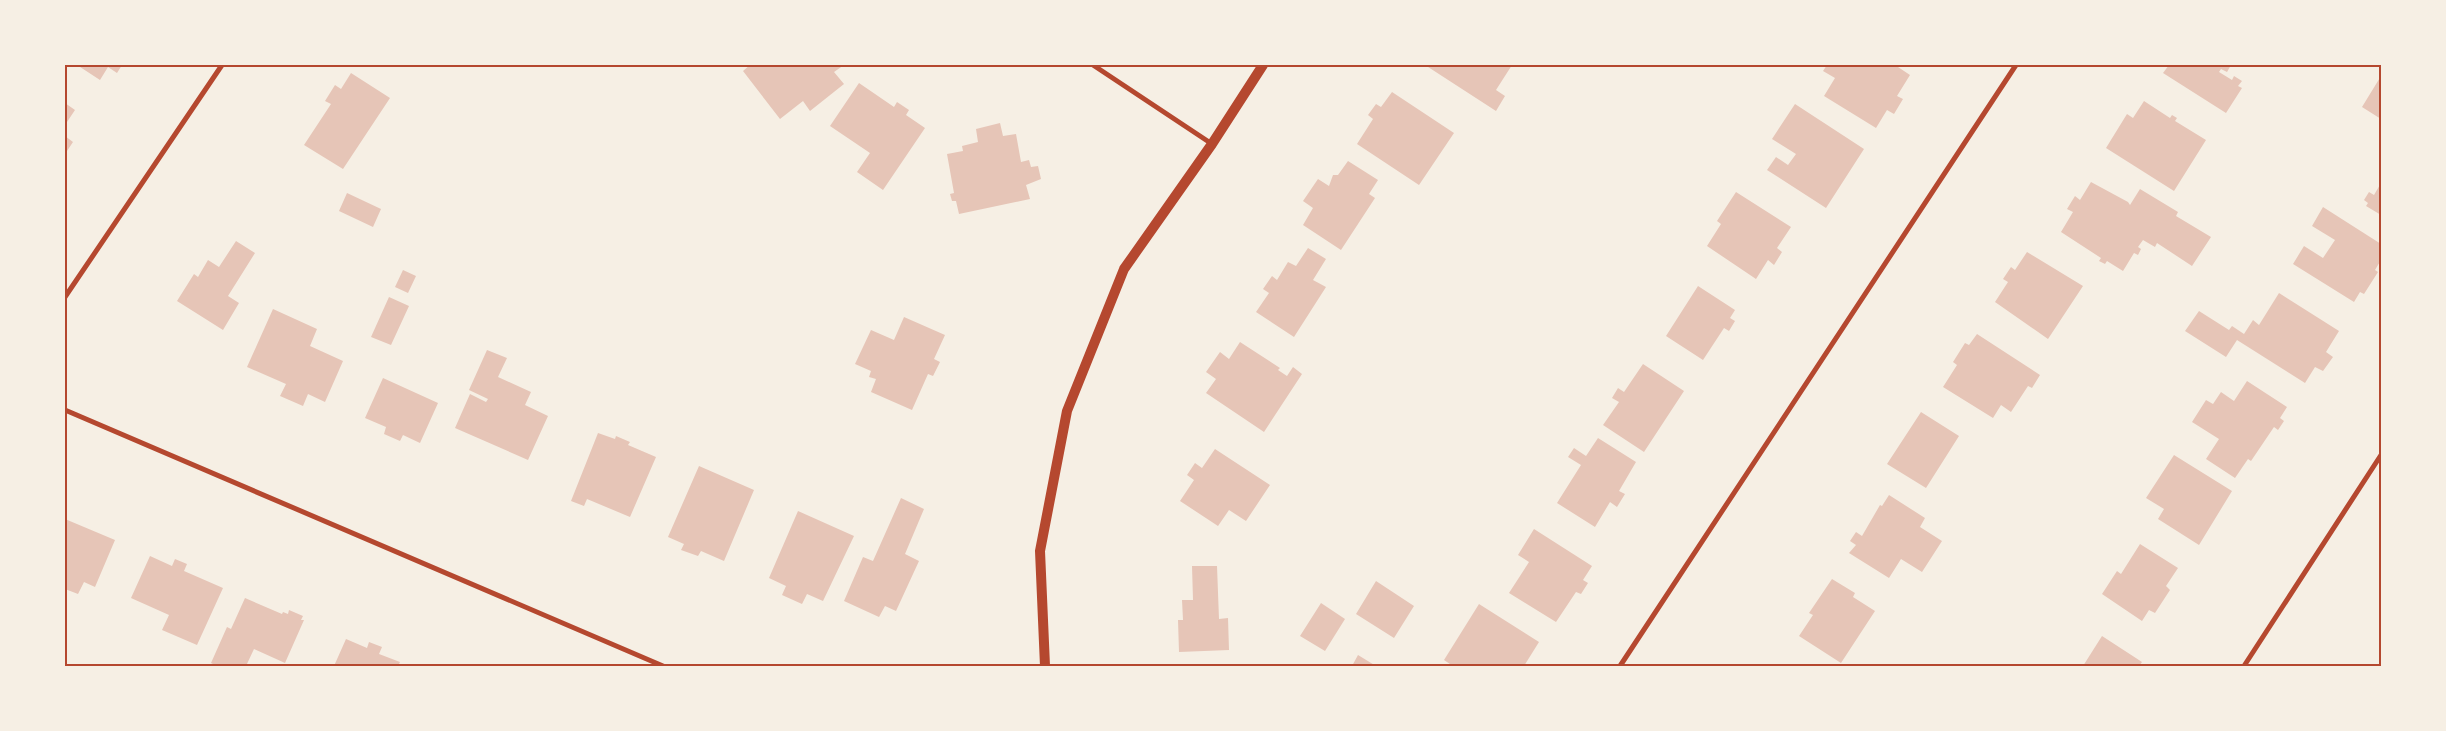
<svg xmlns="http://www.w3.org/2000/svg" width="2446" height="731" font-family="'Alegreya Sans',sans-serif">
<rect width="100%" height="100%" fill="#f6efe4"/>
<path fill="#e6c5b7" d="M 77,65 L 122,65 L 117,73 L 108,67 L 100,80 Z
M 750,65 L 844,65 L 834,72 L 844,84 L 810,111 L 803,101 L 780,119 L 743,71 Z
M 1425,65 L 1512,65 L 1496,90 L 1505,96 L 1496,111 Z
M 1827,65 L 1895,65 L 1910,75 L 1897,96 L 1903,99 L 1894,114 L 1887,110 L 1876,128 L 1824,96 L 1835,78 L 1823,71 Z
M 2169,65 L 2231,65 L 2227,72 L 2221,69 L 2219,72 L 2232,80 L 2234,76 L 2242,81 L 2238,86 L 2242,88 L 2226,113 L 2163,73 Z
M 351,73 L 390,98 L 343,169 L 304,145 L 331,104 L 325,101 L 335,85 L 341,89 Z
M 2381,76 L 2381,119 L 2362,107 Z
M 859,83 L 894,107 L 897,102 L 909,110 L 906,115 L 925,128 L 883,190 L 857,172 L 870,153 L 830,126 Z
M 1392,92 L 1454,133 L 1419,185 L 1357,144 L 1373,119 L 1368,115 L 1376,104 L 1381,107 Z
M 2144,101 L 2170,118 L 2172,115 L 2177,118 L 2175,121 L 2206,140 L 2174,191 L 2106,148 L 2127,114 L 2133,118 Z
M 65,103 L 75,110 L 65,125 Z
M 1795,104 L 1864,149 L 1826,208 L 1767,170 L 1776,157 L 1788,165 L 1796,154 L 1772,139 Z
M 1000,123 L 1003,136 L 1016,134 L 1021,162 L 1029,160 L 1031,167 L 1038,166 L 1041,179 L 1026,185 L 1030,199 L 959,214 L 956,201 L 952,201 L 950,194 L 954,193 L 947,154 L 963,151 L 962,146 L 978,142 L 976,129 Z
M 65,136 L 73,142 L 65,154 Z
M 1348,161 L 1378,180 L 1369,194 L 1375,198 L 1341,250 L 1303,225 L 1313,208 L 1303,201 L 1318,179 L 1329,186 L 1333,175 L 1338,175 Z
M 2091,182 L 2128,202 L 2130,205 L 2140,189 L 2178,212 L 2176,216 L 2211,237 L 2192,266 L 2157,243 L 2155,247 L 2143,240 L 2138,247 L 2141,249 L 2138,255 L 2134,253 L 2123,271 L 2107,261 L 2105,264 L 2099,261 L 2101,258 L 2061,232 L 2073,212 L 2067,209 L 2075,196 L 2080,200 Z
M 2381,183 L 2381,215 L 2366,206 L 2368,203 L 2364,200 L 2369,192 L 2374,195 Z
M 1736,192 L 1791,227 L 1777,248 L 1782,252 L 1774,265 L 1768,260 L 1756,279 L 1707,246 L 1721,224 L 1717,221 Z
M 347,193 L 381,209 L 373,227 L 339,211 Z
M 2323,207 L 2381,244 L 2381,260 L 2375,270 L 2378,272 L 2364,294 L 2360,292 L 2354,302 L 2293,264 L 2304,246 L 2323,258 L 2335,240 L 2312,226 Z
M 236,241 L 255,253 L 228,296 L 239,303 L 223,330 L 177,301 L 194,274 L 198,277 L 208,260 L 219,267 Z
M 1308,248 L 1326,259 L 1313,280 L 1326,287 L 1294,337 L 1256,312 L 1269,293 L 1263,289 L 1272,276 L 1277,280 L 1288,262 L 1296,266 Z
M 2027,252 L 2083,286 L 2048,339 L 1995,302 L 2008,282 L 2003,279 L 2011,267 L 2015,270 Z
M 403,270 L 416,276 L 408,293 L 395,287 Z
M 1698,286 L 1735,310 L 1730,318 L 1735,321 L 1729,331 L 1724,328 L 1703,360 L 1666,336 Z
M 2279,293 L 2339,331 L 2326,352 L 2333,357 L 2323,371 L 2315,367 L 2305,383 L 2237,340 L 2226,357 L 2185,331 L 2199,311 L 2229,330 L 2232,326 L 2244,334 L 2253,320 L 2259,325 Z
M 389,297 L 409,306 L 391,345 L 371,337 Z
M 273,309 L 317,329 L 310,346 L 343,361 L 325,402 L 308,394 L 303,406 L 280,396 L 286,384 L 247,367 Z
M 904,317 L 945,335 L 934,359 L 940,362 L 933,376 L 928,374 L 912,410 L 871,392 L 876,379 L 869,377 L 871,371 L 855,364 L 871,330 L 894,340 Z
M 1977,334 L 2040,375 L 2032,388 L 2028,386 L 2011,412 L 2001,405 L 1993,418 L 1943,387 L 1957,365 L 1953,362 L 1965,343 L 1969,345 Z
M 1240,342 L 1280,368 L 1278,370 L 1287,376 L 1293,367 L 1302,374 L 1264,432 L 1206,393 L 1216,379 L 1206,372 L 1220,352 L 1229,359 Z
M 487,350 L 507,358 L 498,377 L 531,392 L 525,405 L 548,416 L 528,460 L 455,428 L 470,394 L 486,402 L 488,399 L 469,390 Z
M 1643,364 L 1684,391 L 1644,452 L 1603,425 L 1619,402 L 1612,398 L 1618,388 L 1624,392 Z
M 383,378 L 438,403 L 420,443 L 403,435 L 400,441 L 384,434 L 386,427 L 365,418 Z
M 2247,381 L 2287,407 L 2280,418 L 2284,421 L 2278,430 L 2274,427 L 2251,461 L 2248,459 L 2235,478 L 2206,459 L 2219,439 L 2192,422 L 2206,400 L 2213,404 L 2221,392 L 2234,401 Z
M 1921,412 L 1959,436 L 1926,488 L 1887,464 Z
M 598,433 L 615,439 L 616,436 L 630,442 L 628,445 L 656,457 L 630,517 L 587,499 L 584,506 L 571,501 Z
M 1598,438 L 1636,462 L 1619,491 L 1625,494 L 1617,507 L 1610,502 L 1595,527 L 1557,503 L 1581,465 L 1568,457 L 1574,448 L 1586,456 Z
M 1215,449 L 1270,485 L 1246,521 L 1229,510 L 1218,526 L 1180,501 L 1194,480 L 1187,475 L 1195,463 L 1202,468 Z
M 2174,455 L 2232,491 L 2199,545 L 2158,519 L 2164,509 L 2146,498 Z
M 699,466 L 754,490 L 724,561 L 701,551 L 698,556 L 681,550 L 684,544 L 668,537 Z
M 1889,495 L 1925,518 L 1920,527 L 1942,541 L 1922,572 L 1901,559 L 1889,578 L 1849,553 L 1856,545 L 1850,541 L 1856,532 L 1862,536 L 1880,505 L 1882,506 Z
M 901,498 L 924,509 L 905,554 L 919,561 L 896,611 L 885,606 L 879,617 L 844,601 L 863,557 L 873,561 Z
M 798,511 L 854,536 L 823,601 L 807,594 L 802,604 L 782,595 L 786,586 L 769,578 Z
M 65,519 L 115,540 L 95,587 L 84,582 L 78,594 L 65,589 Z
M 1534,529 L 1592,566 L 1583,580 L 1588,583 L 1581,594 L 1576,592 L 1556,622 L 1509,593 L 1529,562 L 1518,555 Z
M 2140,544 L 2178,568 L 2166,586 L 2170,590 L 2155,613 L 2149,610 L 2142,621 L 2102,594 L 2117,571 L 2121,574 Z
M 150,556 L 172,566 L 175,559 L 187,564 L 184,571 L 223,588 L 197,645 L 162,630 L 169,615 L 131,598 Z
M 1192,566 L 1217,566 L 1219,619 L 1228,618 L 1229,650 L 1179,652 L 1178,620 L 1183,620 L 1182,600 L 1193,600 Z
M 1832,579 L 1855,593 L 1853,597 L 1875,611 L 1841,663 L 1799,636 L 1813,615 L 1809,613 Z
M 1376,581 L 1414,606 L 1394,638 L 1356,614 Z
M 245,598 L 282,614 L 283,612 L 288,614 L 289,610 L 303,616 L 301,620 L 304,620 L 285,663 L 254,649 L 246,666 L 217,666 L 211,663 L 227,627 L 231,629 Z
M 1321,603 L 1345,619 L 1325,651 L 1300,636 Z
M 1479,604 L 1539,642 L 1524,666 L 1453,666 L 1444,660 Z
M 2102,636 L 2142,662 L 2139,666 L 2083,666 Z
M 346,639 L 367,648 L 369,642 L 382,647 L 379,654 L 400,662 L 398,666 L 334,666 Z
M 1358,655 L 1376,666 L 1352,666 Z"/>
<g fill="none" stroke-linecap="round" stroke-linejoin="round">
<path stroke="#b5482f" stroke-width="5" d="M 1093,65 L 1212,144
M 65,297 L 222,65
M 65,410 L 663,666
M 1620,666 L 2016,65
M 2244,666 L 2381,455"/>
<path stroke="#b5482f" stroke-width="10" d="M 1045,666 L 1040,551 L 1067,411 L 1124,269 L 1212,144 L 1263,65"/>
</g>
<rect width="2446" height="731" fill="none" stroke="#f6efe4" stroke-width="132"/>
<rect x="66" y="66" width="2314" height="599" fill="none" stroke="#b5482f" stroke-width="2"/>
</svg>
